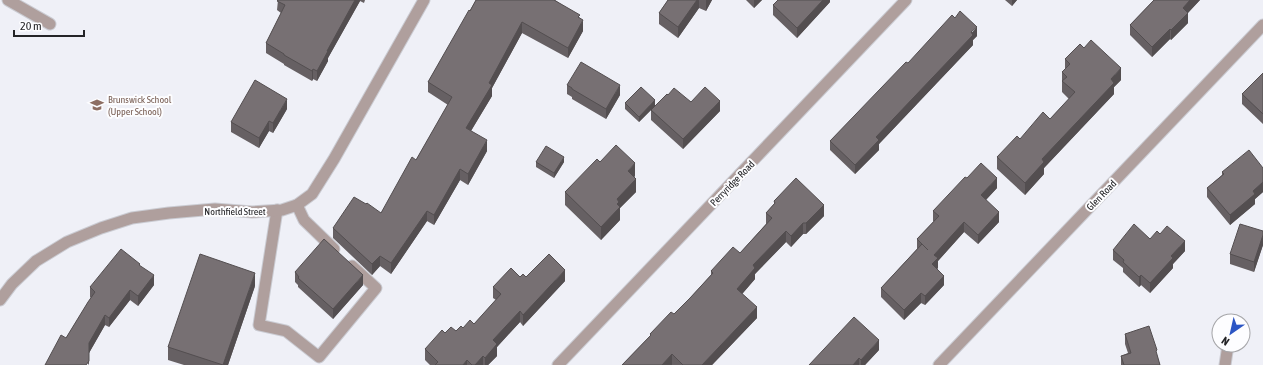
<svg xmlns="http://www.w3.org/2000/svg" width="1263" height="365" font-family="'Asap Condensed',sans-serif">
<rect width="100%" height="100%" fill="#eff0f7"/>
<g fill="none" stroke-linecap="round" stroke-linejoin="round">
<g stroke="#cacbd2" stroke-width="13">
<path id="service" d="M 8,0 L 50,24
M 297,205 L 304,220 L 334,249
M 277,210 L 259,325 L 286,331 L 319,357 L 376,288 L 352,266"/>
</g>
<g stroke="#cacbd2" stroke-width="13">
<path id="minor" d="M 0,300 L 12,284 L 36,261 L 67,242 L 101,228 L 132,218 L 169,213 L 215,209 L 252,212 L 282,210 L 297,205 L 312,194 L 334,159 L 424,0
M 558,365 L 906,0
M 939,365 L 1263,25
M 1225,365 L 1228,345"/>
</g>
<use href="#service" stroke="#af9f9d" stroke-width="11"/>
<use href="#minor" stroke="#af9f9d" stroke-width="11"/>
</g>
<path fill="#666063" d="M 278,0 L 365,0 L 364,3 L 360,1 L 328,58 L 328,61 L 317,81 L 313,79 L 312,81 L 284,65 L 284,64 L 266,53 L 266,43 L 281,13 L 277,10 Z
M 476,0 L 555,0 L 580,18 L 583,31 L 568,58 L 522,33 L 492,88 L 492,96 L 471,131 L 487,151 L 468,185 L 460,180 L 434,225 L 427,221 L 391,274 L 380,266 L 372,275 L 333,238 L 333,228 L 381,213 L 416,160 L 448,105 L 428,92 L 428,82 Z
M 668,0 L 712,0 L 706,11 L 699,8 L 678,38 L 659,24 L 659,13 Z
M 746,0 L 762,0 L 754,8 Z
M 830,0 L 830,2 L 797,38 L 773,15 L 773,5 Z
M 1005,0 L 1017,0 L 1012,6 Z
M 1154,0 L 1200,0 L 1188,13 L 1188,23 L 1171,40 L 1170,39 L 1152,57 L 1130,35 L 1130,25 Z
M 955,18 L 977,36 L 973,40 L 973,45 L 879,144 L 879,150 L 855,174 L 830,150 L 830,141 Z
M 1084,48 L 1121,80 L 1114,87 L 1114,94 L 1044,168 L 1044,174 L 1025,195 L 997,169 L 997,157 L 1020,139 L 1050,119 L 1069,99 L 1062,92 L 1062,72 L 1065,69 L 1065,59 Z
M 1263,73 L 1263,124 L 1242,104 L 1242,94 Z
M 567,85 L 620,95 L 606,119 L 572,99 L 572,97 L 567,94 Z
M 668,95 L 720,111 L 683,149 L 651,120 L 651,110 Z
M 625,103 L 655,106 L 639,122 L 625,109 Z
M 287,109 L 273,133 L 269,131 L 259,148 L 231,132 L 231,122 Z
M 536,162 L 564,162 L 554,178 L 536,167 Z
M 600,162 L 635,176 L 634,177 L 636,192 L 620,208 L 620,220 L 601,240 L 565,205 L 565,192 Z
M 1263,168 L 1263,192 L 1255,199 L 1255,204 L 1230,225 L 1207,197 L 1207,188 L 1222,175 L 1222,172 Z
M 967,178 L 997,188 L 986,200 L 999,222 L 978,244 L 964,232 L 938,261 L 938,268 L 937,269 L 944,285 L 925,305 L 921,303 L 904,320 L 881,297 L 881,288 L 917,249 L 917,239 L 934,221 L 933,221 L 933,211 Z
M 774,201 L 824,216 L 806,234 L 803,234 L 791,247 L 786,242 L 755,274 L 755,279 L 742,294 L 757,318 L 712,365 L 622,365 L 650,336 L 650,334 L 674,314 L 690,298 L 711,275 L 711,271 L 740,253 L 766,224 L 766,213 L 774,204 Z
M 1263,231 L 1263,245 L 1254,272 L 1230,264 L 1230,254 Z
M 1160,234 L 1185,251 L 1173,264 L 1173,268 L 1150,293 L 1141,285 L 1139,287 L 1123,272 L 1123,268 L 1113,260 L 1113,250 L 1150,239 Z
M 140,266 L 154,285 L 138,306 L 130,300 L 109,327 L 105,325 L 89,353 L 89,365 L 66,338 L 91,298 L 90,297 L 90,287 Z
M 295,272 L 363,285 L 333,319 L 298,287 L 298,285 L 295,282 Z
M 520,277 L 565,281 L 523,326 L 520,322 L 497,347 L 497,356 L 488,365 L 430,365 L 425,360 L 425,349 L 445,333 L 456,331 L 474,324 L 496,300 L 493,298 L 493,287 Z
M 255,286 L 228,365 L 184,365 L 168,360 L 168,347 Z
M 1125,334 L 1157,355 L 1160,365 L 1121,365 L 1121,356 L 1128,353 L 1125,344 Z
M 879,350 L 865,365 L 809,365 Z"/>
<path fill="#534e50" d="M 355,0 L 360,0 L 360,1 L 328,58 L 328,61 L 317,81 L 317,71 L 327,51 Z
M 697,0 L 699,0 L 699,8 L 678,38 L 678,27 Z
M 706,0 L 712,0 L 706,11 Z
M 754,0 L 762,0 L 754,8 Z
M 823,0 L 830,0 L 830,2 L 797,38 L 797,28 Z
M 1012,0 L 1017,0 L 1012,6 Z
M 1190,0 L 1200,0 L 1183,18 L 1183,8 Z
M 1188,13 L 1188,23 L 1171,40 L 1171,30 Z
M 583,20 L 583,31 L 568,58 L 568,48 Z
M 522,22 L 522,33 L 492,88 L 492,96 L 466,139 L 466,128 L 489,83 Z
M 977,27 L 977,36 L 973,40 L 973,45 L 879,144 L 879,150 L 855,174 L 855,165 L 876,137 Z
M 1170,29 L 1170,39 L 1152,57 L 1152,47 Z
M 1121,68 L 1121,80 L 1114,87 L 1114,94 L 1044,168 L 1044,174 L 1025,195 L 1025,183 L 1042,159 L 1111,79 Z
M 313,69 L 313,79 L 312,81 L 312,71 Z
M 620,85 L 620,95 L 606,119 L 606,109 Z
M 287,99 L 287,109 L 273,133 L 273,123 Z
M 655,100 L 655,106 L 639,122 L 639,117 Z
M 720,101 L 720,111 L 683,149 L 683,139 Z
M 269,121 L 269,131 L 259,148 L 259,138 Z
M 487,140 L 487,151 L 468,185 L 468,174 Z
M 564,157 L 564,162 L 554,178 L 554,173 Z
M 635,163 L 635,176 L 628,184 L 628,171 Z
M 460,169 L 460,180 L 434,225 L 434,215 Z
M 997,178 L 997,188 L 981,205 L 981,195 Z
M 636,179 L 636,192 L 620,208 L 620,220 L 601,240 L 601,227 L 617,199 Z
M 1263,182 L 1263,192 L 1255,199 L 1255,204 L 1230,225 L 1230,215 L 1253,191 Z
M 824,205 L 824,216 L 806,234 L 806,223 Z
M 427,211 L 427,221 L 391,274 L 391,263 Z
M 999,212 L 999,222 L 978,244 L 978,235 Z
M 964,222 L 964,232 L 938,261 L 938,268 L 932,274 L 932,264 L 934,255 Z
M 803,223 L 803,234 L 791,247 L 791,236 Z
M 786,231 L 786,242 L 755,274 L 755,279 L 737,300 L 737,289 L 753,265 Z
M 1263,235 L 1263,245 L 1254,272 L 1254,262 Z
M 1185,241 L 1185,251 L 1173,264 L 1173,268 L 1150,293 L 1150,283 L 1171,256 Z
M 380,256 L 380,266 L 372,275 L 372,264 Z
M 565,270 L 565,281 L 523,326 L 523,315 Z
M 255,273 L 255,286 L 228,365 L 223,365 Z
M 154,275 L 154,285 L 138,306 L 138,296 Z
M 363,275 L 363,285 L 333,319 L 333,309 Z
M 1141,275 L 1141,285 L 1139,287 L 1139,277 Z
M 944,276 L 944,285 L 925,305 L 925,296 Z
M 130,290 L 130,300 L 109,327 L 109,318 Z
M 921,293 L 921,303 L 904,320 L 904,310 Z
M 757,307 L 757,318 L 712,365 L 702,365 Z
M 520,311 L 520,322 L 497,347 L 497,356 L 488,365 L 485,365 L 485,358 L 493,340 Z
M 105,315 L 105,325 L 89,353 L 89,343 Z
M 879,340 L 879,350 L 865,365 L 861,365 L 861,360 Z
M 672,354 L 672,365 L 662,365 Z
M 483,356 L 483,365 L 475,365 Z
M 859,358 L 859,365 L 853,365 Z
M 467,360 L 467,365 L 463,365 Z"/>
<path fill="#777073" stroke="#534e50" d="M 278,0 L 355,0 L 327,51 L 328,51 L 317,71 L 313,69 L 312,71 L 284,55 L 284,54 L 266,43 L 285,5 L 277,1 Z
M 476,0 L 554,0 L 580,15 L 578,17 L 583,20 L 568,48 L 522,22 L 489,83 L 492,85 L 466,128 L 487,140 L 468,174 L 460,169 L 434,215 L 427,211 L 391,263 L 380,256 L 372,264 L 333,228 L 354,197 L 366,204 L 367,203 L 381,213 L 412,157 L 416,160 L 452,97 L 428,82 L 469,10 L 470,11 Z
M 668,0 L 697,0 L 678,27 L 659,13 Z
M 778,0 L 823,0 L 797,28 L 773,5 Z
M 1154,0 L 1190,0 L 1183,8 L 1188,13 L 1171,30 L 1170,29 L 1152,47 L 1130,25 Z
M 960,11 L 977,27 L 971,32 L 973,35 L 876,137 L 879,140 L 855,165 L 830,141 L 906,62 L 908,63 L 952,15 L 955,18 Z
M 1091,40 L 1121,68 L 1111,79 L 1114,83 L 1042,159 L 1044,162 L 1025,183 L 997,157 L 1017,136 L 1020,139 L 1043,112 L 1050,119 L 1075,92 L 1062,81 L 1067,77 L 1062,72 L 1070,64 L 1065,59 L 1080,44 L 1084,48 Z
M 581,62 L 620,85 L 606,109 L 572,89 L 572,88 L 567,85 Z
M 1263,73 L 1263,114 L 1242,94 Z
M 255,80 L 287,99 L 273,123 L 269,121 L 259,138 L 231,122 Z
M 641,87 L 655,100 L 639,117 L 625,103 Z
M 705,87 L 720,101 L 683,139 L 651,110 L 667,94 L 668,95 L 674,88 L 691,102 Z
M 616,145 L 635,163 L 628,171 L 636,179 L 617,199 L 619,202 L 617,204 L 620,207 L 601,227 L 565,192 L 597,159 L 600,162 Z
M 546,146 L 564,157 L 554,173 L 536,162 Z
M 1249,150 L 1263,168 L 1263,182 L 1253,191 L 1255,194 L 1230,215 L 1207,188 L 1224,174 L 1222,172 Z
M 981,163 L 997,178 L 981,195 L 999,212 L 978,235 L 964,222 L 934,255 L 938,258 L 932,264 L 944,276 L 925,296 L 921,293 L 904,310 L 881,288 L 922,244 L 928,250 L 917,239 L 939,216 L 933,211 L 965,177 L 967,178 Z
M 796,178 L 824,205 L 806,223 L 803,223 L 791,236 L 786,231 L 753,265 L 755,268 L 737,289 L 757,307 L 702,365 L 683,365 L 672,354 L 662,365 L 622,365 L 651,335 L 650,334 L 671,312 L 674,314 L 690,298 L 713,273 L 711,271 L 733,247 L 740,253 L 772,218 L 766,213 L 775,203 L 774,201 L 776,199 Z
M 1134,224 L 1150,239 L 1157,231 L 1160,234 L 1167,226 L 1185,241 L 1171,256 L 1173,258 L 1150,283 L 1141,275 L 1139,277 L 1123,262 L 1124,260 L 1113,250 Z
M 1240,224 L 1263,231 L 1263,235 L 1254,262 L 1230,254 Z
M 324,239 L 363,275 L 333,309 L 298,278 L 299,277 L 295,272 Z
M 121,249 L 140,264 L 139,265 L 154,275 L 138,296 L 130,290 L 109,318 L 105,315 L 89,343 L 89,361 L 86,365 L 45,365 L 61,335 L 66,338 L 88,302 L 95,292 L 90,287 Z
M 200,254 L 255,273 L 223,365 L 168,347 Z
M 549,254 L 565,270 L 523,315 L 520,311 L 493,340 L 497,344 L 485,358 L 483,356 L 475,365 L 472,365 L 467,360 L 463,365 L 435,365 L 438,362 L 425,349 L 442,330 L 445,333 L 451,327 L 456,331 L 461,326 L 463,328 L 470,320 L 474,324 L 501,294 L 493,287 L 511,268 L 520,277 L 523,274 L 526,277 Z
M 854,317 L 879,340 L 861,360 L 859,358 L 853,365 L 809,365 Z
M 1149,326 L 1157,350 L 1156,351 L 1160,365 L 1124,365 L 1121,356 L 1131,353 L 1125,334 Z"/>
<defs>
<g id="school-bare" transform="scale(1.08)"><path d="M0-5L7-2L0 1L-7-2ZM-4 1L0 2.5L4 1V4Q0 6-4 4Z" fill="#8d6e63" stroke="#fdfdff" stroke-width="2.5" paint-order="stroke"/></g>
</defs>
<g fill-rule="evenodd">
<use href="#school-bare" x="97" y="105"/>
</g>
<g text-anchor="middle" stroke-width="4" stroke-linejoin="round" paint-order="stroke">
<g font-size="10" fill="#785e54" stroke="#fdfdff" text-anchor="start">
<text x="108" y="103">Brunswick School<tspan x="108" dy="12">(Upper School)</tspan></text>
</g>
<g font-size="10" fill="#242427" stroke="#fdfdff">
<text transform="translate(732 183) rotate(-46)" y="4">Perryridge Road</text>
<text transform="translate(1101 195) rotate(-46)" y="4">Glen Road</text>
<text x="235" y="215">Northfield Street</text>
</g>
</g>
<g transform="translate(1231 333) rotate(214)"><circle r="19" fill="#fdfdff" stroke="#a6a6a9"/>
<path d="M0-3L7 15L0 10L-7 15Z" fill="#2c55c4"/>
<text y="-6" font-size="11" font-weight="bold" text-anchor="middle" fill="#242427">N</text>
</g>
<path d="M14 30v6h70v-6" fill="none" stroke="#242427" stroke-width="2"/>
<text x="20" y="30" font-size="12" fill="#242427" stroke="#fdfdff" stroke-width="3" paint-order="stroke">20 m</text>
</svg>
